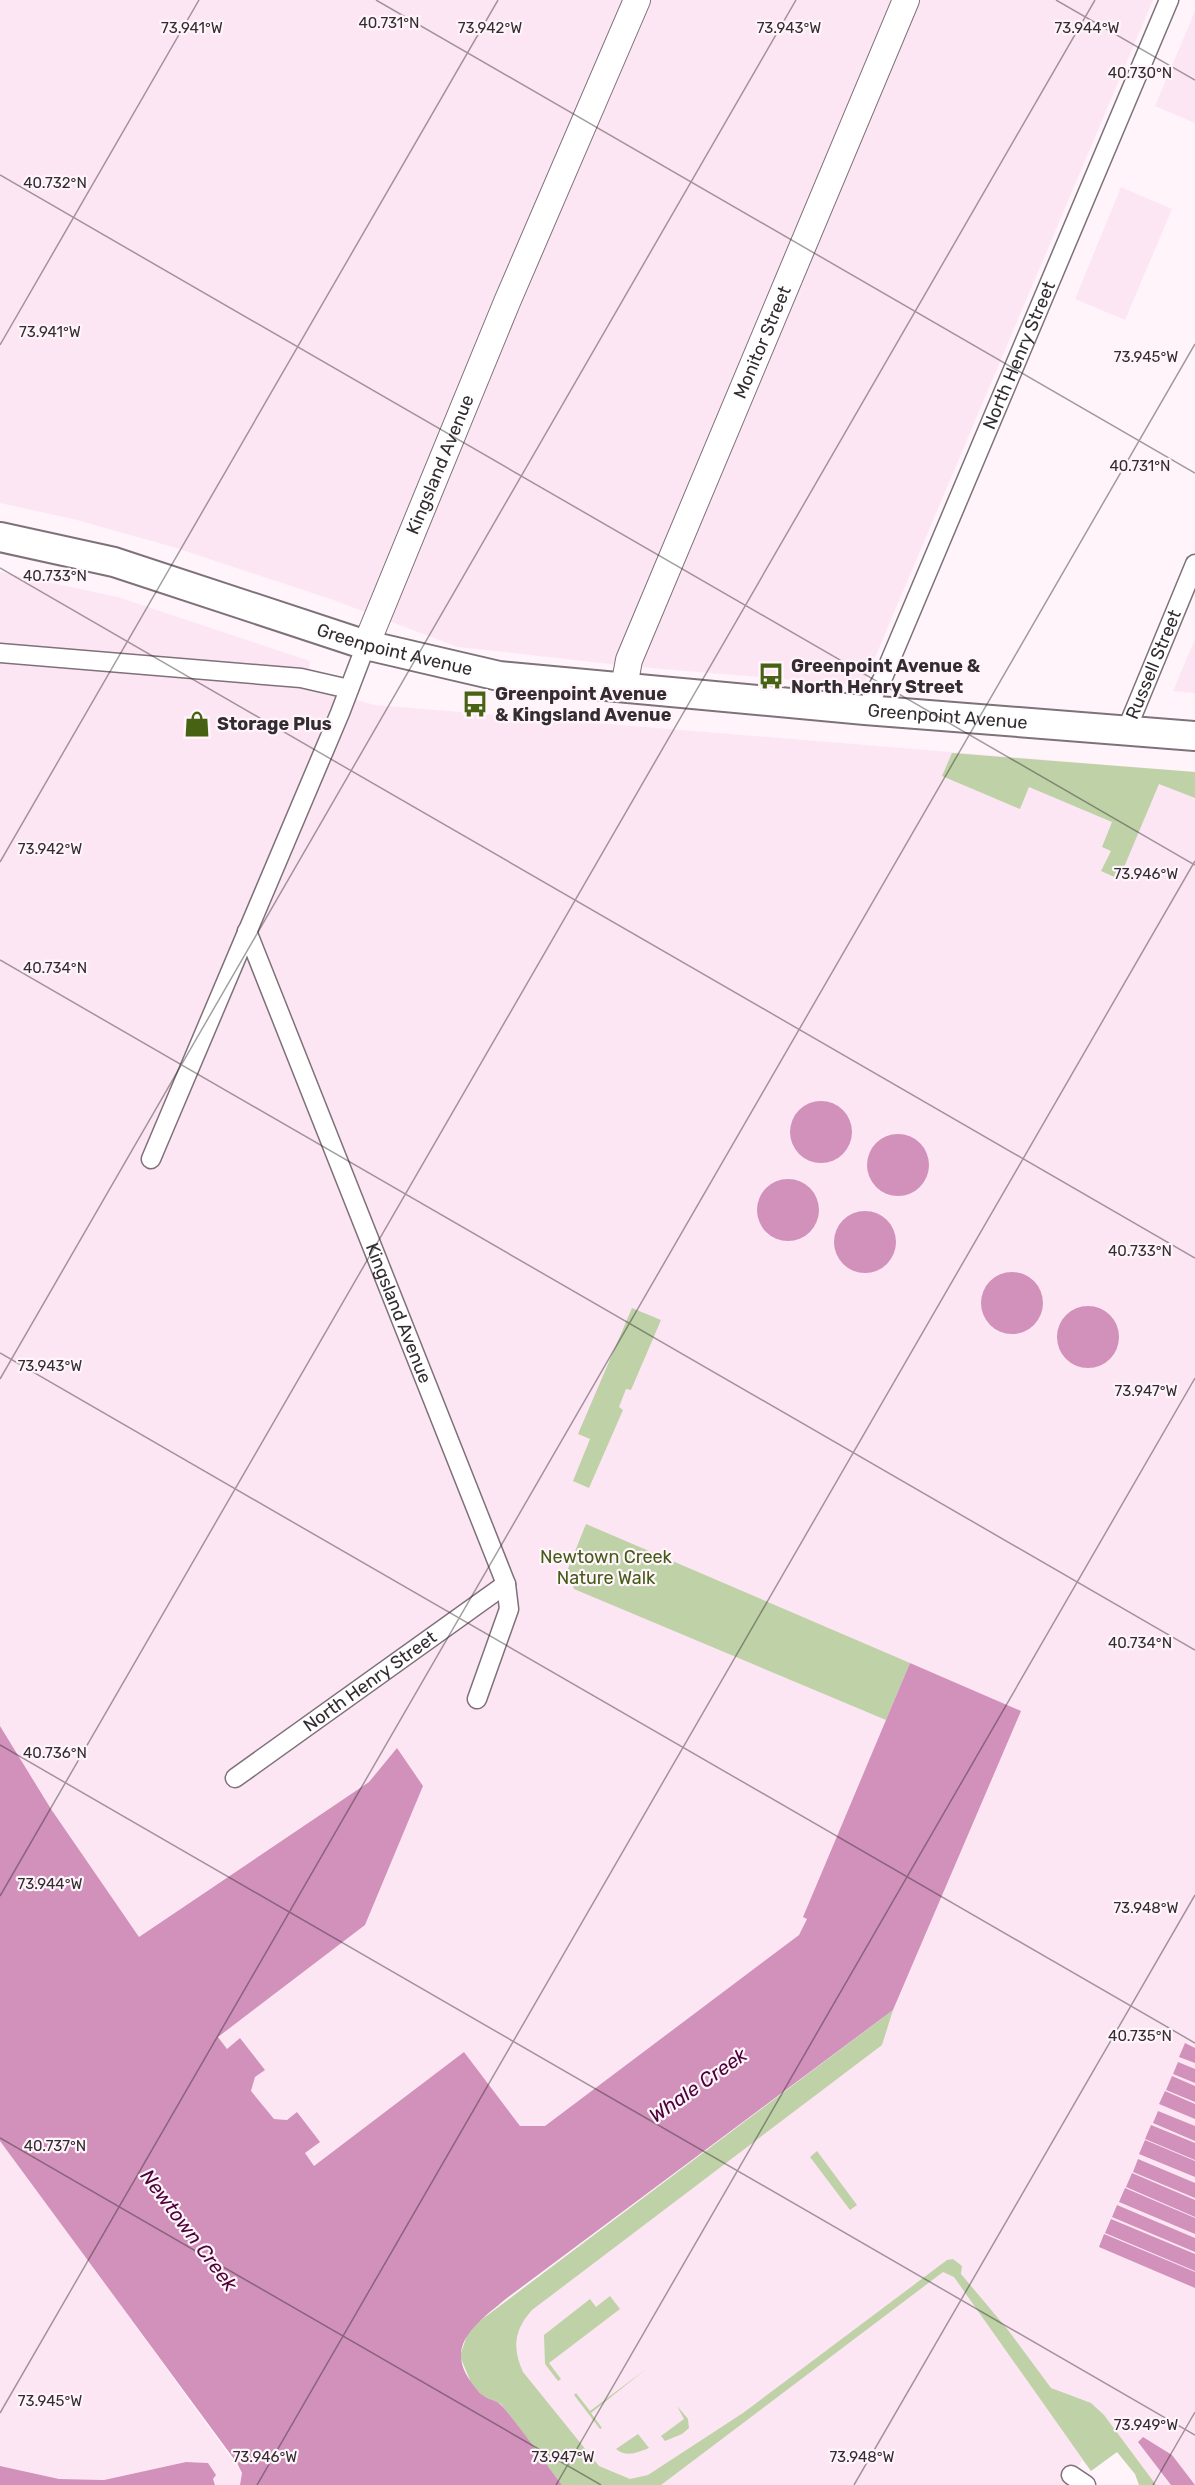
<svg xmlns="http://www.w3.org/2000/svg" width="1195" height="2485" font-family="Rubik,sans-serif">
<rect width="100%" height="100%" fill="#fef4fa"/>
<path fill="#fde6f3" d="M 0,0 L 1153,0 L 863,686 L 627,666 L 458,647 L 333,600 L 173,547 L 77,520 L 0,503 Z
M 1195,11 L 1195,123 L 1155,106 Z
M 1121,187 L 1172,209 L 1125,320 L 1075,299 Z
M 0,572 L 118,597 L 310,661 L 307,687 L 375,705 L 1195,772 L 1195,2485 L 1139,2485 L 1135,2474 L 1117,2452 L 1091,2471 L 1082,2460 L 1067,2485 L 562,2485 L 501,2404 L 492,2401 L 460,2356 L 893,2010 L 1021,1711 L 803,1917 L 807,1919 L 799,1935 L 544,2127 L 520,2127 L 464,2052 L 314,2167 L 305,2153 L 319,2142 L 297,2112 L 287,2120 L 274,2119 L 251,2091 L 255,2077 L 265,2070 L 240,2038 L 227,2049 L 218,2037 L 365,1925 L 423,1786 L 397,1749 L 369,1782 L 139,1937 L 51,1809 L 0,1726 Z
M 1195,639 L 1195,693 L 1173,691 Z
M 0,2138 L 242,2473 L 240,2485 L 216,2485 L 207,2463 L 186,2462 L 104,2480 L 59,2479 L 0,2466 Z"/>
<path fill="#bed1a7" d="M 952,753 L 1195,772 L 1195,798 L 1159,784 L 1119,879 L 1101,871 L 1111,851 L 1102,847 L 1112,822 L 1029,787 L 1020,809 L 942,776 Z
M 632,1308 L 661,1320 L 631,1390 L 626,1389 L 619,1407 L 623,1410 L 589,1488 L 573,1481 L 590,1439 L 578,1434 Z
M 586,1524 L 910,1663 L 886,1720 L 574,1589 L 567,1571 Z
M 893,2010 L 882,2045 L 532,2310 C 514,2330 512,2348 523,2372 L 599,2466 L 630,2479 L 648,2475 L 743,2413 L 947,2260 L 953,2259 L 962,2266 L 961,2274 L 1008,2330 L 1051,2388 L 1091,2403 L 1104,2415 L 1156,2485 L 1139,2485 L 1135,2474 L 1117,2452 L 1091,2471 L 954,2277 L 943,2272 L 661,2485 L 562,2485 L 501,2404 L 483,2396 L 471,2383 L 460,2356 L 469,2329 Z
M 817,2151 L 857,2205 L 850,2210 L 810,2157 Z
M 610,2296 L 620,2309 L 549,2363 L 561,2379 L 558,2381 L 545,2364 L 544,2335 L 590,2299 L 596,2307 Z
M 646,2369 L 591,2413 L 602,2428 L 600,2429 L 574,2395 L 576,2393 L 590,2411 Z
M 677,2406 L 688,2419 L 689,2428 L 682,2434 L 665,2441 L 661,2436 L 684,2419 Z
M 638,2434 L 649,2448 C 638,2452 627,2458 616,2449 Z"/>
<path fill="#d191ba" d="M790 1132a31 31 0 1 1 62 0a31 31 0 1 1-62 0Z
M867 1165a31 31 0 1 1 62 0a31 31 0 1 1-62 0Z
M757 1210a31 31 0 1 1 62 0a31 31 0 1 1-62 0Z
M834 1242a31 31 0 1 1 62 0a31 31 0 1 1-62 0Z
M981 1303a31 31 0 1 1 62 0a31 31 0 1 1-62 0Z
M1057 1337a31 31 0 1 1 62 0a31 31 0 1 1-62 0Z
M 910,1663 L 1021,1711 L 893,2010 L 507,2298 C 472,2327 439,2349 480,2393 C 487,2400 498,2400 503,2407 C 524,2432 542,2459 562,2485 L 240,2485 L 242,2473 L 237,2463 L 0,2141 L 0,1726 L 51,1809 L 139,1937 L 369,1782 L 397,1748 L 423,1786 L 365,1925 L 218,2037 L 227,2049 L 240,2038 L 265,2070 L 255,2077 L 251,2091 L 274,2119 L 287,2120 L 297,2112 L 320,2142 L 305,2153 L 314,2166 L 464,2052 L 520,2126 L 545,2126 L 799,1935 L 807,1919 L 803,1917 Z
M 1185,2043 L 1195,2048 L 1195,2063 L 1179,2057 Z
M 1178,2062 L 1195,2069 L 1195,2083 L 1173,2074 Z
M 1172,2076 L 1195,2086 L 1195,2102 L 1166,2090 Z
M 1165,2091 L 1195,2104 L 1195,2119 L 1159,2104 Z
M 1158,2111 L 1195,2126 L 1195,2141 L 1153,2123 Z
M 1151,2125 L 1195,2143 L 1195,2160 L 1145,2139 Z
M 1145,2140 L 1195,2161 L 1195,2177 L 1139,2154 Z
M 1138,2159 L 1195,2183 L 1195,2198 L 1133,2172 Z
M 1132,2173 L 1195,2200 L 1195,2217 L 1126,2187 Z
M 1125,2188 L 1195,2218 L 1195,2234 L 1119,2202 Z
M 1117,2205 L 1195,2238 L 1195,2252 L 1112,2217 Z
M 1111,2219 L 1195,2254 L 1195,2271 L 1105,2233 Z
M 1104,2234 L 1195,2272 L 1195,2288 L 1099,2247 Z
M 1143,2437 L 1172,2455 L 1195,2485 L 1171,2485 L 1138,2442 Z
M 186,2462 L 208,2463 L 216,2475 L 213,2479 L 215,2485 L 0,2485 L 0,2466 L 59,2479 L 104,2480 Z"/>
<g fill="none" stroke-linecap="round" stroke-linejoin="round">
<g stroke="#7e7179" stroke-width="21">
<g id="minor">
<path d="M 0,653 L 301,678 L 349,689"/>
<path id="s1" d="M 865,710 L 882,680 L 1169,0"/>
<path id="s2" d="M 1126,731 L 1195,564"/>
<path id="s3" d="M 247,931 L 506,1584 L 509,1609 L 477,1699"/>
<path d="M 151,1159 L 340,713 L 366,645"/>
<path id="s4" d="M 235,1778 L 506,1584"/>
<path d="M 1071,2475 L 1086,2485"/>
</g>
</g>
<g stroke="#7e7179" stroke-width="28">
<g id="secondary">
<path id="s5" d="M 366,645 L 507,302 L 637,0"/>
<path id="s6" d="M 624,687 L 629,660 L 906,0"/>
</g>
</g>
<g stroke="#7e7179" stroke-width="32">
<g id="primary">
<path id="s7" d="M 0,537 L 114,562 L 366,645 L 499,676 L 865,710 L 1195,736"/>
</g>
</g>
<use href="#minor" stroke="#fff" stroke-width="18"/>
<use href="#secondary" stroke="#fff" stroke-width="26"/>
<use href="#primary" stroke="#fff" stroke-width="28"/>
</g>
<path fill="none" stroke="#332d31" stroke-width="1.5" stroke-opacity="0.45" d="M 376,0 L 1195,473M 1056,0 L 1195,80M 0,175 L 1195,865M 0,345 L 199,0M 0,568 L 1195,1258M 0,862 L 498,0M 0,960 L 1195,1650M 0,1353 L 1195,2043M 0,1379 L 796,0M 0,1745 L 1195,2435M 0,1896 L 1095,0M 0,2138 L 601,2485M 0,2413 L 1195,344M 257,2485 L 1195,861M 556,2485 L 1195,1378M 854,2485 L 1195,1895M 1153,2485 L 1195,2412"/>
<defs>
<g id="bus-bare" transform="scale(2.07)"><path d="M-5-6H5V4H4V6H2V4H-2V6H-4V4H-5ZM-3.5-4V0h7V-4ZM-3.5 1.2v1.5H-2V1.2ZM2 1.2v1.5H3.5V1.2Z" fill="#486213" stroke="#fef4fa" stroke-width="2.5" paint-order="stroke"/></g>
<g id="shop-bare" transform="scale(2.07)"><path d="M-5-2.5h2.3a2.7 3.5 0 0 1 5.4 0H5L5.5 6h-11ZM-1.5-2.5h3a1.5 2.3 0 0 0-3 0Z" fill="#486213" stroke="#fef4fa" stroke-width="2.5" paint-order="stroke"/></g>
</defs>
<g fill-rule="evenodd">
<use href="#bus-bare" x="771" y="676"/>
<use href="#bus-bare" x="475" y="704"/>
<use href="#shop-bare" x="197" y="724"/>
</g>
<g text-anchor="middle" stroke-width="4.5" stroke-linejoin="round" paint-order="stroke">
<g font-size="18" fill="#332d31" stroke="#fef4fa">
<text dy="6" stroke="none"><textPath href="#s6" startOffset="372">Monitor Street</textPath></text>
<text dy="6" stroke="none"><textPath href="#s1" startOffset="387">North Henry Street</textPath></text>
<text dy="6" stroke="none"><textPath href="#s5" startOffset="195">Kingsland Avenue</textPath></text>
<text dy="6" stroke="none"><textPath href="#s7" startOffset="411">Greenpoint Avenue</textPath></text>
<text dy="6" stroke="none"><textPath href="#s2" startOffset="72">Russell Street</textPath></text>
<text dy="6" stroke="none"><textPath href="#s7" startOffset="969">Greenpoint Avenue</textPath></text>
<text dy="6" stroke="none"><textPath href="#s3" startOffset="411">Kingsland Avenue</textPath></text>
<text dy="6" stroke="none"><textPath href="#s4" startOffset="166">North Henry Street</textPath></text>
</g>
<g font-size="18" font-weight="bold" fill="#332d31" stroke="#fef4fa" text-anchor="start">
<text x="791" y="672">Greenpoint Avenue &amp;<tspan x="791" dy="21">North Henry Street</tspan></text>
<text x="495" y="700">Greenpoint Avenue<tspan x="495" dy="21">&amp; Kingsland Avenue</tspan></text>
<text x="217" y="730">Storage Plus</text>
</g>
<g font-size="18" fill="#445c17" stroke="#fef4fa">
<text x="606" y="1563">Newtown Creek<tspan x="606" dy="21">Nature Walk</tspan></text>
</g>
<g font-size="20" font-style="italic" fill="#4d003a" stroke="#fef4fa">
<text transform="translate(698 2085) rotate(-35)" y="7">Whale Creek</text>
<text transform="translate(189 2230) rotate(53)" y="7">Newtown Creek</text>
</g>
</g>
<g font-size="15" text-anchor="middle" fill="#332d31" stroke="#fef4fa" stroke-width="4.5" stroke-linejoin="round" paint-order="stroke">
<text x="389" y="28">40.731°N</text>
<text x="192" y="33">73.941°W</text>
<text x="490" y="33">73.942°W</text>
<text x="789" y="33">73.943°W</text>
<text x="1087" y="33">73.944°W</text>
<text x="1140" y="78">40.730°N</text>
<text x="55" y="188">40.732°N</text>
<text x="50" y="337">73.941°W</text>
<text x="1146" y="362">73.945°W</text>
<text x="1140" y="471">40.731°N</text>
<text x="55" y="581">40.733°N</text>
<text x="50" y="854">73.942°W</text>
<text x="1146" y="879">73.946°W</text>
<text x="55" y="973">40.734°N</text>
<text x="1140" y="1256">40.733°N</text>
<text x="50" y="1371">73.943°W</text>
<text x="1146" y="1396">73.947°W</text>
<text x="1140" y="1648">40.734°N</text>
<text x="55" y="1758">40.736°N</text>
<text x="50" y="1889">73.944°W</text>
<text x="1146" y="1913">73.948°W</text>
<text x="1140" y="2041">40.735°N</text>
<text x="55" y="2151">40.737°N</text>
<text x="50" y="2406">73.945°W</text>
<text x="1146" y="2430">73.949°W</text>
<text x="265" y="2462">73.946°W</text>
<text x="563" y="2462">73.947°W</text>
<text x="862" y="2462">73.948°W</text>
</g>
</svg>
